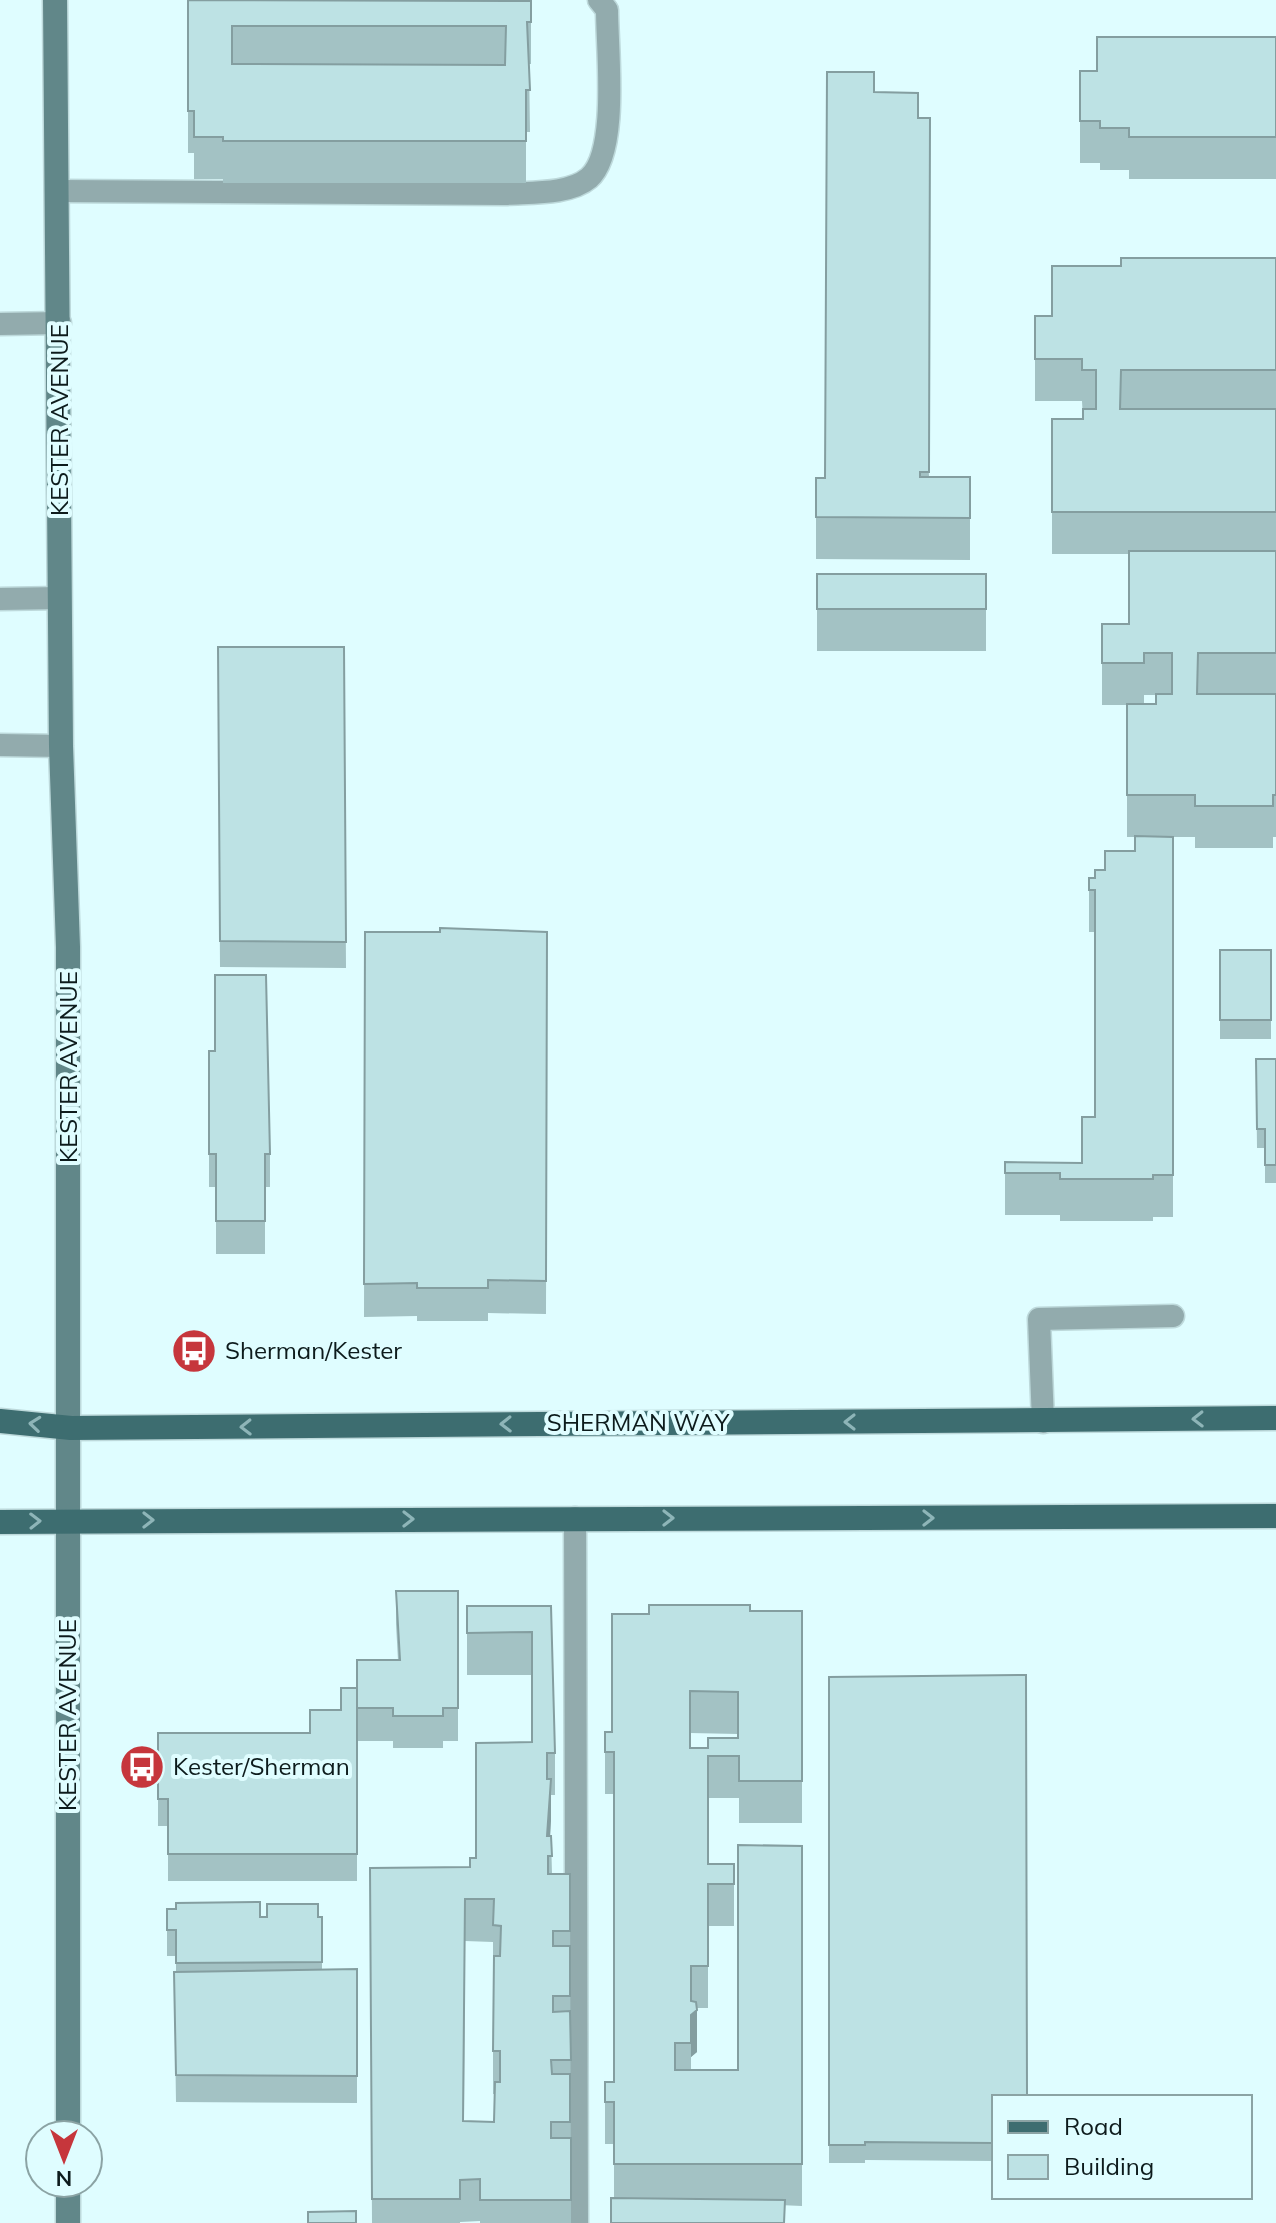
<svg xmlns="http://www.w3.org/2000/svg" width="1276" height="2223" font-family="Mulish,sans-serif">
<rect width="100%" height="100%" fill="#dffdff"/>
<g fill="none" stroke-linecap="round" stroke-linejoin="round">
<g stroke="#bdd9db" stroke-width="25">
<path id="service" d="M 59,191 L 505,194 C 529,192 569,195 589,178 C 619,152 607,49 607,10 L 599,0
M 0,324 L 60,323
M 0,599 L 60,598
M 0,745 L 61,746
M 1043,1422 L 1039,1319 L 1173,1316
M 575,1518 L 577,2223"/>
</g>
<g stroke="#bdd9db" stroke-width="27">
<path id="secondary" d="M 55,0 L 61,746 L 68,947 L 68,2135
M 68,2223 L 68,2183"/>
</g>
<g stroke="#bdd9db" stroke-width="27">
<path id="primary" d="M 0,1421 L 71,1428 L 1276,1418
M 0,1522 L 1276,1516"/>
</g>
<use href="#service" stroke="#92abad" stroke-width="22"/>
<use href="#secondary" stroke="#618789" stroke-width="24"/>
<use href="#primary" stroke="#3d6d70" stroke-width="24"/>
</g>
<path fill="#a3c2c4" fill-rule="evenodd" d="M 188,0 L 531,1 L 531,64 L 529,64 L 530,132 L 526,132 L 526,183 L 223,183 L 223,179 L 194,179 L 194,153 L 188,153 Z
M 1276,37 L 1276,179 L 1129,179 L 1129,170 L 1100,170 L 1100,163 L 1080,163 L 1080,71 L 1097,71 Z
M 874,92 L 918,118 L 929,477 L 970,477 L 970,560 L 816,559 L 816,478 L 825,478 Z
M 1276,258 L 1276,837 L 1273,837 L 1273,848 L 1195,848 L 1195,837 L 1173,837 L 1173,1217 L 1153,1217 L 1153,1221 L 1060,1221 L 1060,1215 L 1005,1215 L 1005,1162 L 1082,1163 L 1095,1117 L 1095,932 L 1089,932 L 1089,878 L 1095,878 L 1105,870 L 1135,851 L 1135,837 L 1127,837 L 1127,705 L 1102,705 L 1102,624 L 1129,624 L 1129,554 L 1052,554 L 1052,419 L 1083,419 L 1082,401 L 1035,401 L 1035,316 L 1052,316 L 1121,266 ZM 1144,695 L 1156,695 L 1156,704 L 1144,704 Z
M 817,574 L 986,574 L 986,651 L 817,651 Z
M 218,647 L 344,647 L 346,968 L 220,967 Z
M 365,932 L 547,932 L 546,1314 L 488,1313 L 488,1321 L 417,1321 L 417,1316 L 364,1317 Z
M 1220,950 L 1271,950 L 1271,1039 L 1220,1039 Z
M 209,1051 L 270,1154 L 270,1187 L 265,1187 L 265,1254 L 216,1254 L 216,1187 L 209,1187 Z
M 1256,1059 L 1276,1059 L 1276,1183 L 1265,1183 L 1265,1148 L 1257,1148 Z
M 396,1591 L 458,1591 L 458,1741 L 443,1741 L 443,1748 L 393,1748 L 393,1741 L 357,1741 L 357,1881 L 168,1881 L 168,1826 L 158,1826 L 158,1733 L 310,1733 L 341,1710 L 357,1688 L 398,1660 L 396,1624 Z
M 467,1606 L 551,1606 L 555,1753 L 555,1795 L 551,1795 L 550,1836 L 551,1836 L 552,1874 L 570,1874 L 571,2223 L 480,2223 L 480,2221 L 460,2222 L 460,2223 L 372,2223 L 370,1868 L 470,1867 L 476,1858 L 532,1742 L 532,1675 L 467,1675 ZM 465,1941 L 493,1942 L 493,2094 L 494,2094 L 494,2122 L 464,2121 Z
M 750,1611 L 802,1611 L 802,1823 L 739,1823 L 739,1798 L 708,1798 L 708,1864 L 734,1864 L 734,1926 L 708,1926 L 708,2008 L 697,2008 L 697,2052 L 691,2057 L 691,2070 L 738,2070 L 802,1846 L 802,2206 L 614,2198 L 614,2144 L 605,2144 L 605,2082 L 614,2082 L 614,1794 L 605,1794 L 605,1732 L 612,1732 L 649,1614 ZM 690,1733 L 738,1734 L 738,1738 L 708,1748 L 690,1748 Z
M 829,1677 L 994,2097 L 994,2161 L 865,2160 L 865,2163 L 829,2163 Z
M 167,1909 L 260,1917 L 322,1917 L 322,1970 L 357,1969 L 357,2103 L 176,2102 L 174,1972 L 176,1972 L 176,1956 L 167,1956 Z"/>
<path fill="#849ea0" d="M 551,1779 L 551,1821 L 549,1856 L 547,1836 Z
M 697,2010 L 697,2052 L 691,2057 L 691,2015 Z"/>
<path fill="#bde2e4" stroke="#849ea0" stroke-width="2" fill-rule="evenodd" d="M 188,0 L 531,1 L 531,22 L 527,22 L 530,90 L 526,90 L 526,141 L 223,141 L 223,137 L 194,137 L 194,111 L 188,111 ZM 232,26 L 506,26 L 505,65 L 232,64 Z
M 1097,37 L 1276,37 L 1276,137 L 1129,137 L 1129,128 L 1100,128 L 1100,121 L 1080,121 L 1080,71 L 1097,71 Z
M 827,72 L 874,72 L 874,92 L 918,93 L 918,118 L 930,118 L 929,472 L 920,472 L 920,477 L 970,477 L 970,518 L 816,517 L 816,478 L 825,478 Z
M 1121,258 L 1276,258 L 1276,370 L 1121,370 L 1120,409 L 1276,409 L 1276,512 L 1052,512 L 1052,419 L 1083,419 L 1083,409 L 1096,409 L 1096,370 L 1082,370 L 1082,359 L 1035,359 L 1035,316 L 1052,316 L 1052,266 L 1121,266 Z
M 1129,551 L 1276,551 L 1276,653 L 1198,653 L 1197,694 L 1276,694 L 1276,795 L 1273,795 L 1273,806 L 1195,806 L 1195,795 L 1127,795 L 1127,704 L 1156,704 L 1156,694 L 1172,694 L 1172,653 L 1144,653 L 1144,663 L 1102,663 L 1102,624 L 1129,624 Z
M 817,574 L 986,574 L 986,609 L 817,609 Z
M 218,647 L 344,647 L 346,942 L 220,941 Z
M 1135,836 L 1173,837 L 1173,1175 L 1153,1175 L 1153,1179 L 1060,1179 L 1060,1173 L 1005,1173 L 1005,1162 L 1082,1163 L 1082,1117 L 1095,1117 L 1095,890 L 1089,890 L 1089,878 L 1095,878 L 1095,870 L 1105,870 L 1105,851 L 1135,851 Z
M 440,928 L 547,932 L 546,1281 L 488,1280 L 488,1288 L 417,1288 L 417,1283 L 364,1284 L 365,932 L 440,932 Z
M 1220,950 L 1271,950 L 1271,1020 L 1220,1020 Z
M 215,975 L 266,975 L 270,1154 L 265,1154 L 265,1221 L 216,1221 L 216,1154 L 209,1154 L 209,1051 L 215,1051 Z
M 1256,1059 L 1276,1059 L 1276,1165 L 1265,1165 L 1265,1129 L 1257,1129 Z
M 396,1591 L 458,1591 L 458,1708 L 443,1708 L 443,1716 L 393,1716 L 393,1708 L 357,1708 L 357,1660 L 400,1660 Z
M 649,1605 L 750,1605 L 750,1611 L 802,1611 L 802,1781 L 739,1781 L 739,1756 L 708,1756 L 708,1864 L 734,1864 L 734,1884 L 708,1884 L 708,1966 L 691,1966 L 691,2001 L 696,2002 L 697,2010 L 691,2015 L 691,2043 L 675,2043 L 675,2070 L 738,2070 L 738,1845 L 802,1846 L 802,2164 L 614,2164 L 614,2102 L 605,2102 L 605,2082 L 614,2082 L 614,1752 L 605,1752 L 605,1732 L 612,1732 L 612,1614 L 649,1614 ZM 690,1691 L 738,1692 L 738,1738 L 708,1738 L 708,1748 L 690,1748 Z
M 467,1606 L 551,1606 L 555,1753 L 547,1753 L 547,1779 L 551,1779 L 547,1836 L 551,1836 L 552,1856 L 548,1856 L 548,1874 L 570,1874 L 570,1931 L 553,1931 L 553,1946 L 570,1946 L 570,1996 L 553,1996 L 553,2012 L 570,2011 L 571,2060 L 551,2060 L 552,2074 L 570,2074 L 570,2122 L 551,2122 L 551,2138 L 571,2138 L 571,2200 L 480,2200 L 480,2179 L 460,2180 L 460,2199 L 372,2199 L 370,1868 L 470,1867 L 470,1858 L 476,1858 L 476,1743 L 532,1742 L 532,1632 L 467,1633 ZM 465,1899 L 494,1899 L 493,1925 L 501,1926 L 500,1956 L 494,1956 L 493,2051 L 500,2051 L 500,2082 L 495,2082 L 494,2122 L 463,2121 Z
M 1026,1675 L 1027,2097 L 994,2097 L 994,2143 L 865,2142 L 865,2145 L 829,2145 L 829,1677 Z
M 341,1688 L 357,1688 L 357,1854 L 168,1854 L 168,1799 L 158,1799 L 158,1733 L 310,1733 L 310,1710 L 341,1710 Z
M 260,1902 L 260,1917 L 267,1917 L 267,1904 L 318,1904 L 318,1917 L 322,1917 L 322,1962 L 176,1963 L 176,1930 L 167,1930 L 167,1909 L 176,1909 L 176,1903 Z
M 357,1969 L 357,2076 L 176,2075 L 174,1972 Z
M 611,2198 L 785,2200 L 784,2223 L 611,2223 Z
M 356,2211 L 356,2223 L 308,2223 L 308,2212 Z"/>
<defs><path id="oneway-chevron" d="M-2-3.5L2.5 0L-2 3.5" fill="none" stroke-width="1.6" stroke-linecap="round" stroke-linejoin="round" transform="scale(2)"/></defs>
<g stroke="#8eb5b8">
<use href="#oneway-chevron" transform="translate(1198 1419) rotate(179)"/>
<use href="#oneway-chevron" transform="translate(850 1422) rotate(180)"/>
<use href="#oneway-chevron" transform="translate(35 1424) rotate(-174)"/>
<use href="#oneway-chevron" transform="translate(506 1424) rotate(179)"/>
<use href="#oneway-chevron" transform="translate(246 1427) rotate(179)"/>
<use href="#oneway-chevron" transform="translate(668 1518)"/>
<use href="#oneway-chevron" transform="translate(928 1518)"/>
<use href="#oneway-chevron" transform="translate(408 1519)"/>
<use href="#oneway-chevron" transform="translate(148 1520)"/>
<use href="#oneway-chevron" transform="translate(35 1521) rotate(-1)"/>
</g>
<defs>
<g id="bus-disc" transform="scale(2.3)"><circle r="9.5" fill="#c6363c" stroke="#dffdff"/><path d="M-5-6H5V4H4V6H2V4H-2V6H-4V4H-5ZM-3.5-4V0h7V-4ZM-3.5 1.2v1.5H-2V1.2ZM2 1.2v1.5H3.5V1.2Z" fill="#fff"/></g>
</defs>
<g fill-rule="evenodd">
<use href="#bus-disc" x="194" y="1351"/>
<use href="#bus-disc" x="142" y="1767"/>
</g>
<g text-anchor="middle" stroke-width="8" stroke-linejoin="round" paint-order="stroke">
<g font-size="24" fill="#0d1b1c" stroke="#dffdff">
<text transform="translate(60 420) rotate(-90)" y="8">KESTER AVENUE</text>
<text transform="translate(69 1067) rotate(-90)" y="8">KESTER AVENUE</text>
<text x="638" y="1431">SHERMAN WAY</text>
<text transform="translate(68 1715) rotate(-90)" y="8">KESTER AVENUE</text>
</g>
<g font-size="24" fill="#0d1b1c" stroke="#dffdff" text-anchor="start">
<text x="225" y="1359">Sherman/Kester</text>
<text x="173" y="1775">Kester/Sherman</text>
</g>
</g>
<rect x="992" y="2095" width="260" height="104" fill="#dffdff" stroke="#8ba3a4" stroke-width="2"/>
<rect x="1008" y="2121" width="40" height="12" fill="#3d6d70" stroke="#8ba3a4" stroke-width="2"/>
<text x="1064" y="2135" font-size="24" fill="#0d1b1c">Road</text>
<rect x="1008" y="2155" width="40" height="24" fill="#bde2e4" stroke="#8ba3a4" stroke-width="2"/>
<text x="1064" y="2175" font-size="24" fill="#0d1b1c">Building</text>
<g transform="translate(64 2159) rotate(180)"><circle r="38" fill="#dffdff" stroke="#8ba3a4" stroke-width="2"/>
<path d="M0-6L14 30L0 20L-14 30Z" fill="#c6363c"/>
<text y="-12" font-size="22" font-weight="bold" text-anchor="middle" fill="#0d1b1c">N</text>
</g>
</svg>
